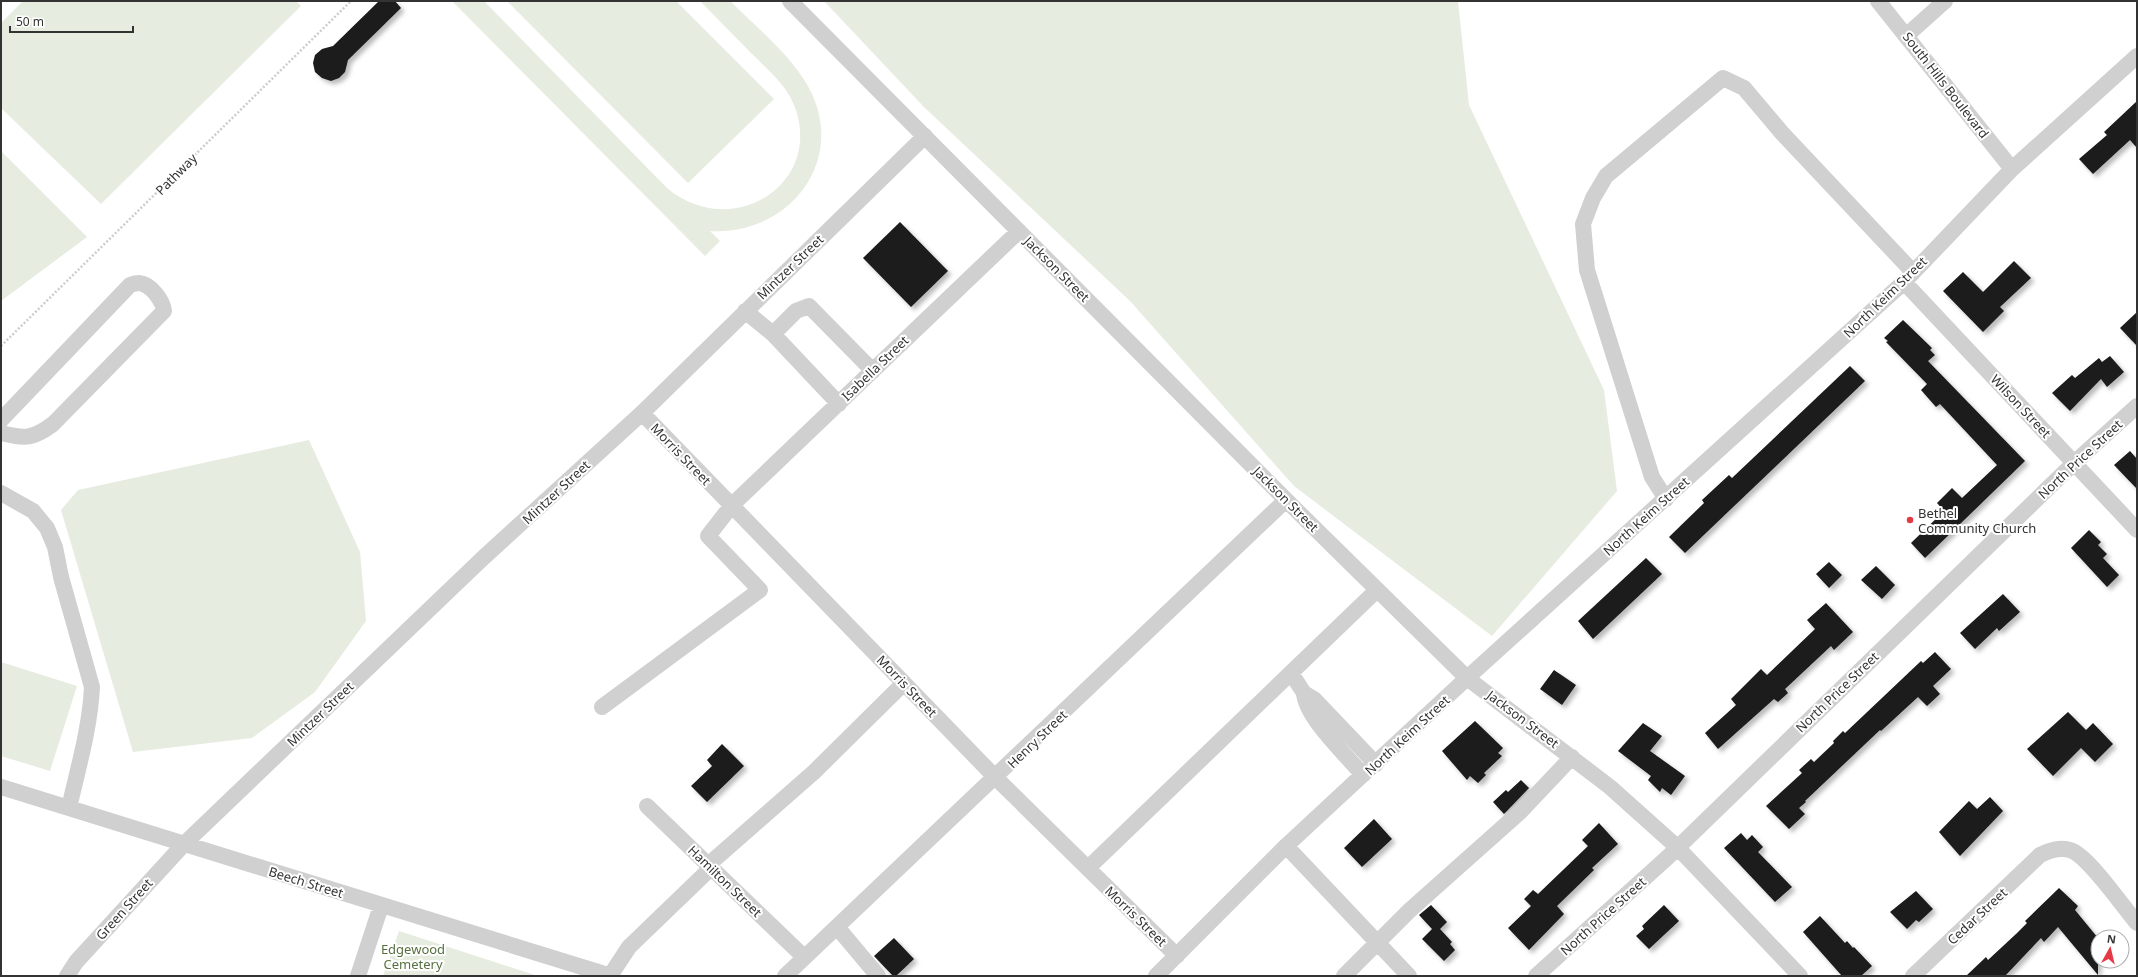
<svg xmlns="http://www.w3.org/2000/svg" width="2138" height="977" font-family="'Noto Sans',sans-serif">
<defs>
<filter id="shadow"><feDropShadow dx="3.5" dy="3.5" stdDeviation="2" flood-color="#0004"/></filter>
</defs>
<rect width="100%" height="100%" fill="#fff"/>
<path fill="#e6ecdf" d="M 23,1 L 296,1 L 301,6 L 101,204 L 1,108 L 1,23 Z
M 452,1 L 484,1 L 667,188 C 730,241 821,187 796,110 C 788,86 768,70 751,53 C 734,36 717,18 700,1 L 730,1 C 757,28 796,59 812,94 C 845,166 785,236 710,231 L 720,241 L 705,256 Z
M 507,1 L 676,1 L 774,99 L 688,183 Z
M 824,1 L 1458,1 L 1469,105 L 1604,390 L 1617,491 L 1492,636 L 1294,486 L 1130,301 L 924,107 Z
M 1,151 L 87,237 L 1,301 Z
M 309,440 L 360,552 L 366,621 L 315,692 L 252,738 L 133,752 L 61,510 L 78,490 Z
M 1,662 L 77,686 L 50,771 L 1,756 Z
M 399,931 L 538,976 L 383,976 Z"/>
<path fill="#1a1a1a" filter="url(#shadow)" d="M 379,1 L 395,1 L 401,8 L 348,60 L 345,72 L 339,78 L 331,81 L 322,78 L 315,72 L 313,63 L 315,55 L 322,49 L 333,46 Z
M 2137,101 L 2137,148 L 2130,140 L 2093,174 L 2079,159 L 2107,135 L 2104,132 Z
M 900,222 L 948,271 L 911,307 L 863,258 Z
M 2014,261 L 2031,278 L 2000,307 L 2004,311 L 1983,332 L 1943,291 L 1963,272 L 1983,292 Z
M 2137,312 L 2137,346 L 2120,328 Z
M 1903,320 L 1932,348 L 1930,350 L 1935,355 L 1928,361 L 2025,461 L 1925,558 L 1911,543 L 1944,511 L 1937,503 L 1952,488 L 1962,498 L 1997,465 L 1940,404 L 1936,407 L 1921,390 L 1927,384 L 1886,342 L 1888,341 L 1884,338 Z
M 2110,356 L 2124,372 L 2107,387 L 2101,379 L 2070,411 L 2052,393 L 2072,375 L 2075,378 L 2099,358 L 2102,362 Z
M 1850,366 L 1865,381 L 1685,553 L 1669,537 L 1704,503 L 1702,500 L 1729,475 L 1732,478 Z
M 2130,451 L 2137,459 L 2137,489 L 2114,465 Z
M 2089,530 L 2101,542 L 2098,545 L 2107,554 L 2103,558 L 2119,575 L 2107,587 L 2071,548 Z
M 1646,558 L 1662,574 L 1593,639 L 1578,621 Z
M 1829,562 L 1842,575 L 1829,588 L 1816,574 Z
M 1876,566 L 1895,585 L 1882,599 L 1861,580 Z
M 2003,594 L 2020,612 L 1999,631 L 1997,628 L 1975,649 L 1960,633 Z
M 1826,603 L 1853,632 L 1834,650 L 1831,646 L 1785,689 L 1788,693 L 1778,702 L 1774,699 L 1718,749 L 1705,733 L 1736,705 L 1731,699 L 1761,669 L 1767,675 L 1815,629 L 1807,620 Z
M 1935,652 L 1951,669 L 1933,686 L 1940,694 L 1927,706 L 1918,697 L 1881,731 L 1880,730 L 1805,801 L 1806,802 L 1799,808 L 1805,814 L 1789,829 L 1766,806 L 1802,773 L 1799,770 L 1811,759 L 1814,762 L 1834,743 L 1833,741 L 1843,731 L 1845,733 L 1921,661 L 1923,663 Z
M 1554,670 L 1576,685 L 1562,705 L 1540,689 Z
M 2068,712 L 2086,730 L 2093,723 L 2113,744 L 2095,762 L 2081,748 L 2053,776 L 2027,749 Z
M 1475,721 L 1503,748 L 1498,753 L 1502,756 L 1484,773 L 1486,775 L 1478,783 L 1470,776 L 1467,780 L 1442,751 Z
M 1643,723 L 1662,736 L 1650,751 L 1685,776 L 1671,795 L 1662,788 L 1660,792 L 1648,780 L 1651,776 L 1618,751 Z
M 722,744 L 744,766 L 707,802 L 691,786 L 712,766 L 707,760 Z
M 1521,780 L 1529,788 L 1504,814 L 1493,802 L 1506,790 L 1508,792 Z
M 1990,797 L 2003,811 L 1960,856 L 1939,832 L 1969,801 L 1977,809 Z
M 1374,819 L 1392,839 L 1362,867 L 1344,848 Z
M 1599,823 L 1618,844 L 1592,868 L 1594,870 L 1557,906 L 1564,914 L 1529,950 L 1508,928 L 1531,906 L 1524,899 L 1533,890 L 1538,894 L 1588,846 L 1582,840 Z
M 1741,833 L 1747,840 L 1752,835 L 1763,847 L 1758,852 L 1792,887 L 1775,902 L 1724,848 Z
M 2059,888 L 2078,906 L 2075,910 L 2098,938 L 2098,975 L 2058,927 L 2044,942 L 2041,938 L 2005,976 L 1966,976 L 1986,957 L 1988,960 L 2016,934 L 2027,923 L 2025,921 Z
M 1916,891 L 1933,909 L 1919,922 L 1916,920 L 1907,929 L 1890,912 Z
M 1431,905 L 1447,922 L 1440,929 L 1452,942 L 1450,944 L 1455,950 L 1444,961 L 1422,939 L 1432,929 L 1419,915 Z
M 1664,905 L 1679,921 L 1649,949 L 1636,936 L 1644,929 L 1642,926 Z
M 1820,916 L 1845,943 L 1847,941 L 1853,948 L 1854,947 L 1872,966 L 1861,976 L 1842,976 L 1803,932 Z
M 894,938 L 914,959 L 896,976 L 893,976 L 874,956 Z"/>
<g fill="none" stroke-linecap="round" stroke-linejoin="round">
<path stroke="#cdcdcd" stroke-width="2.5" stroke-dasharray="2 2" stroke-linecap="butt" d="M 1,346 L 351,1"/>
<path stroke="#d0d0d0" stroke-width="16" d="M 790,1 L 1286,500 L 1467,678 L 1610,787 L 1677,847 L 1800,976
M 1878,1 L 2012,169
M 1907,35 L 1945,1
M 1904,282 L 2137,530
M 745,311 L 773,334
M 839,404 L 773,334 L 796,311 L 809,306 L 873,371
M 642,413 L 996,778 L 1177,956
M 1,420 L 130,285 C 133,284 137,283 139,283 C 151,284 163,301 164,311 L 53,424 C 33,439 25,439 1,433
M 1,493 L 33,511 L 47,528 L 55,547 L 61,577 L 92,687 C 90,728 78,768 69,808
M 1666,499 L 1652,477 L 1587,270 L 1583,224 L 1593,198 L 1606,176 L 1723,78 L 1744,88 L 1782,133 L 1913,272
M 1291,673 L 1304,693 L 1314,699 L 1376,764
M 1304,693 C 1305,717 1347,756 1363,775
M 602,707 L 760,590 L 708,536 L 732,505 L 1019,231
M 1,787 L 611,976
M 647,806 L 804,957
M 1286,846 L 1409,976
M 708,865 L 814,772 L 904,683
M 1088,868 L 1377,590
M 837,927 L 878,976
M 67,976 L 76,962 L 184,844 L 483,558 L 642,413 L 925,136
M 358,976 L 381,906
M 610,976 L 629,947 L 711,868
M 785,976 L 1286,500
M 1156,976 L 1286,846 L 1467,678 L 1904,282 L 2012,169 L 2137,56
M 1344,976 L 1410,910 L 1520,812 L 1572,757
M 1536,976 L 1668,857 L 2074,463 L 2137,406
M 1913,976 L 2040,855 C 2050,850 2059,847 2070,850 C 2088,855 2123,907 2137,923"/>
</g>
<circle fill="#e63946" stroke="#fff" stroke-width="1.5" cx="1910" cy="520" r="4"/>
<g text-anchor="middle" stroke-width="4" stroke-linejoin="round" paint-order="stroke">
<g font-size="13" fill="#333" stroke="#fff">
<text transform="translate(1946 85) rotate(52)" y="5">South Hills Boulevard</text>
<text transform="translate(176 174) rotate(-45)" y="5">Pathway</text>
<text transform="translate(790 267) rotate(-44)" y="5">Mintzer Street</text>
<text transform="translate(1057 269) rotate(45)" y="5">Jackson Street</text>
<text transform="translate(1885 297) rotate(-44)" y="5">North Keim Street</text>
<text transform="translate(875 368) rotate(-44)" y="5">Isabella Street</text>
<text transform="translate(2021 406) rotate(47)" y="5">Wilson Street</text>
<text transform="translate(681 454) rotate(46)" y="5">Morris Street</text>
<text transform="translate(2080 459) rotate(-43)" y="5">North Price Street</text>
<text transform="translate(556 492) rotate(-43)" y="5">Mintzer Street</text>
<text transform="translate(1286 499) rotate(45)" y="5">Jackson Street</text>
<text transform="translate(1646 516) rotate(-42)" y="5">North Keim Street</text>
<text transform="translate(907 686) rotate(46)" y="5">Morris Street</text>
<text transform="translate(1837 692) rotate(-44)" y="5">North Price Street</text>
<text transform="translate(320 714) rotate(-44)" y="5">Mintzer Street</text>
<text transform="translate(1523 719) rotate(37)" y="5">Jackson Street</text>
<text transform="translate(1407 735) rotate(-43)" y="5">North Keim Street</text>
<text transform="translate(1037 739) rotate(-44)" y="5">Henry Street</text>
<text transform="translate(725 881) rotate(44)" y="5">Hamilton Street</text>
<text transform="translate(306 882) rotate(17)" y="5">Beech Street</text>
<text transform="translate(124 909) rotate(-48)" y="5">Green Street</text>
<text transform="translate(1136 916) rotate(44)" y="5">Morris Street</text>
<text transform="translate(1603 916) rotate(-42)" y="5">North Price Street</text>
<text transform="translate(1977 916) rotate(-43)" y="5">Cedar Street</text>
</g>
<g font-size="13" fill="#333" stroke="#fff" text-anchor="start">
<text x="1918" y="518">Bethel<tspan x="1918" dy="15">Community Church</tspan></text>
</g>
<g font-size="13" fill="#56703f" stroke="#fff">
<text x="413" y="954">Edgewood<tspan x="413" dy="15">Cemetery</tspan></text>
</g>
</g>
<rect width="2138" height="977" fill="none" stroke="#333333" stroke-width="4"/>
<g transform="translate(2110 949) rotate(8)"><circle r="19" fill="#ffffff" stroke="#adadad"/>
<path d="M0-3L7 15L0 10L-7 15Z" fill="#e63946"/>
<text y="-6" font-size="11" font-weight="bold" text-anchor="middle" fill="#333333">N</text>
</g>
<path d="M10 26v6h123v-6" fill="none" stroke="#333333" stroke-width="2"/>
<text x="16" y="26" font-size="12" fill="#333333" stroke="#ffffff" stroke-width="3" paint-order="stroke">50 m</text>
</svg>
